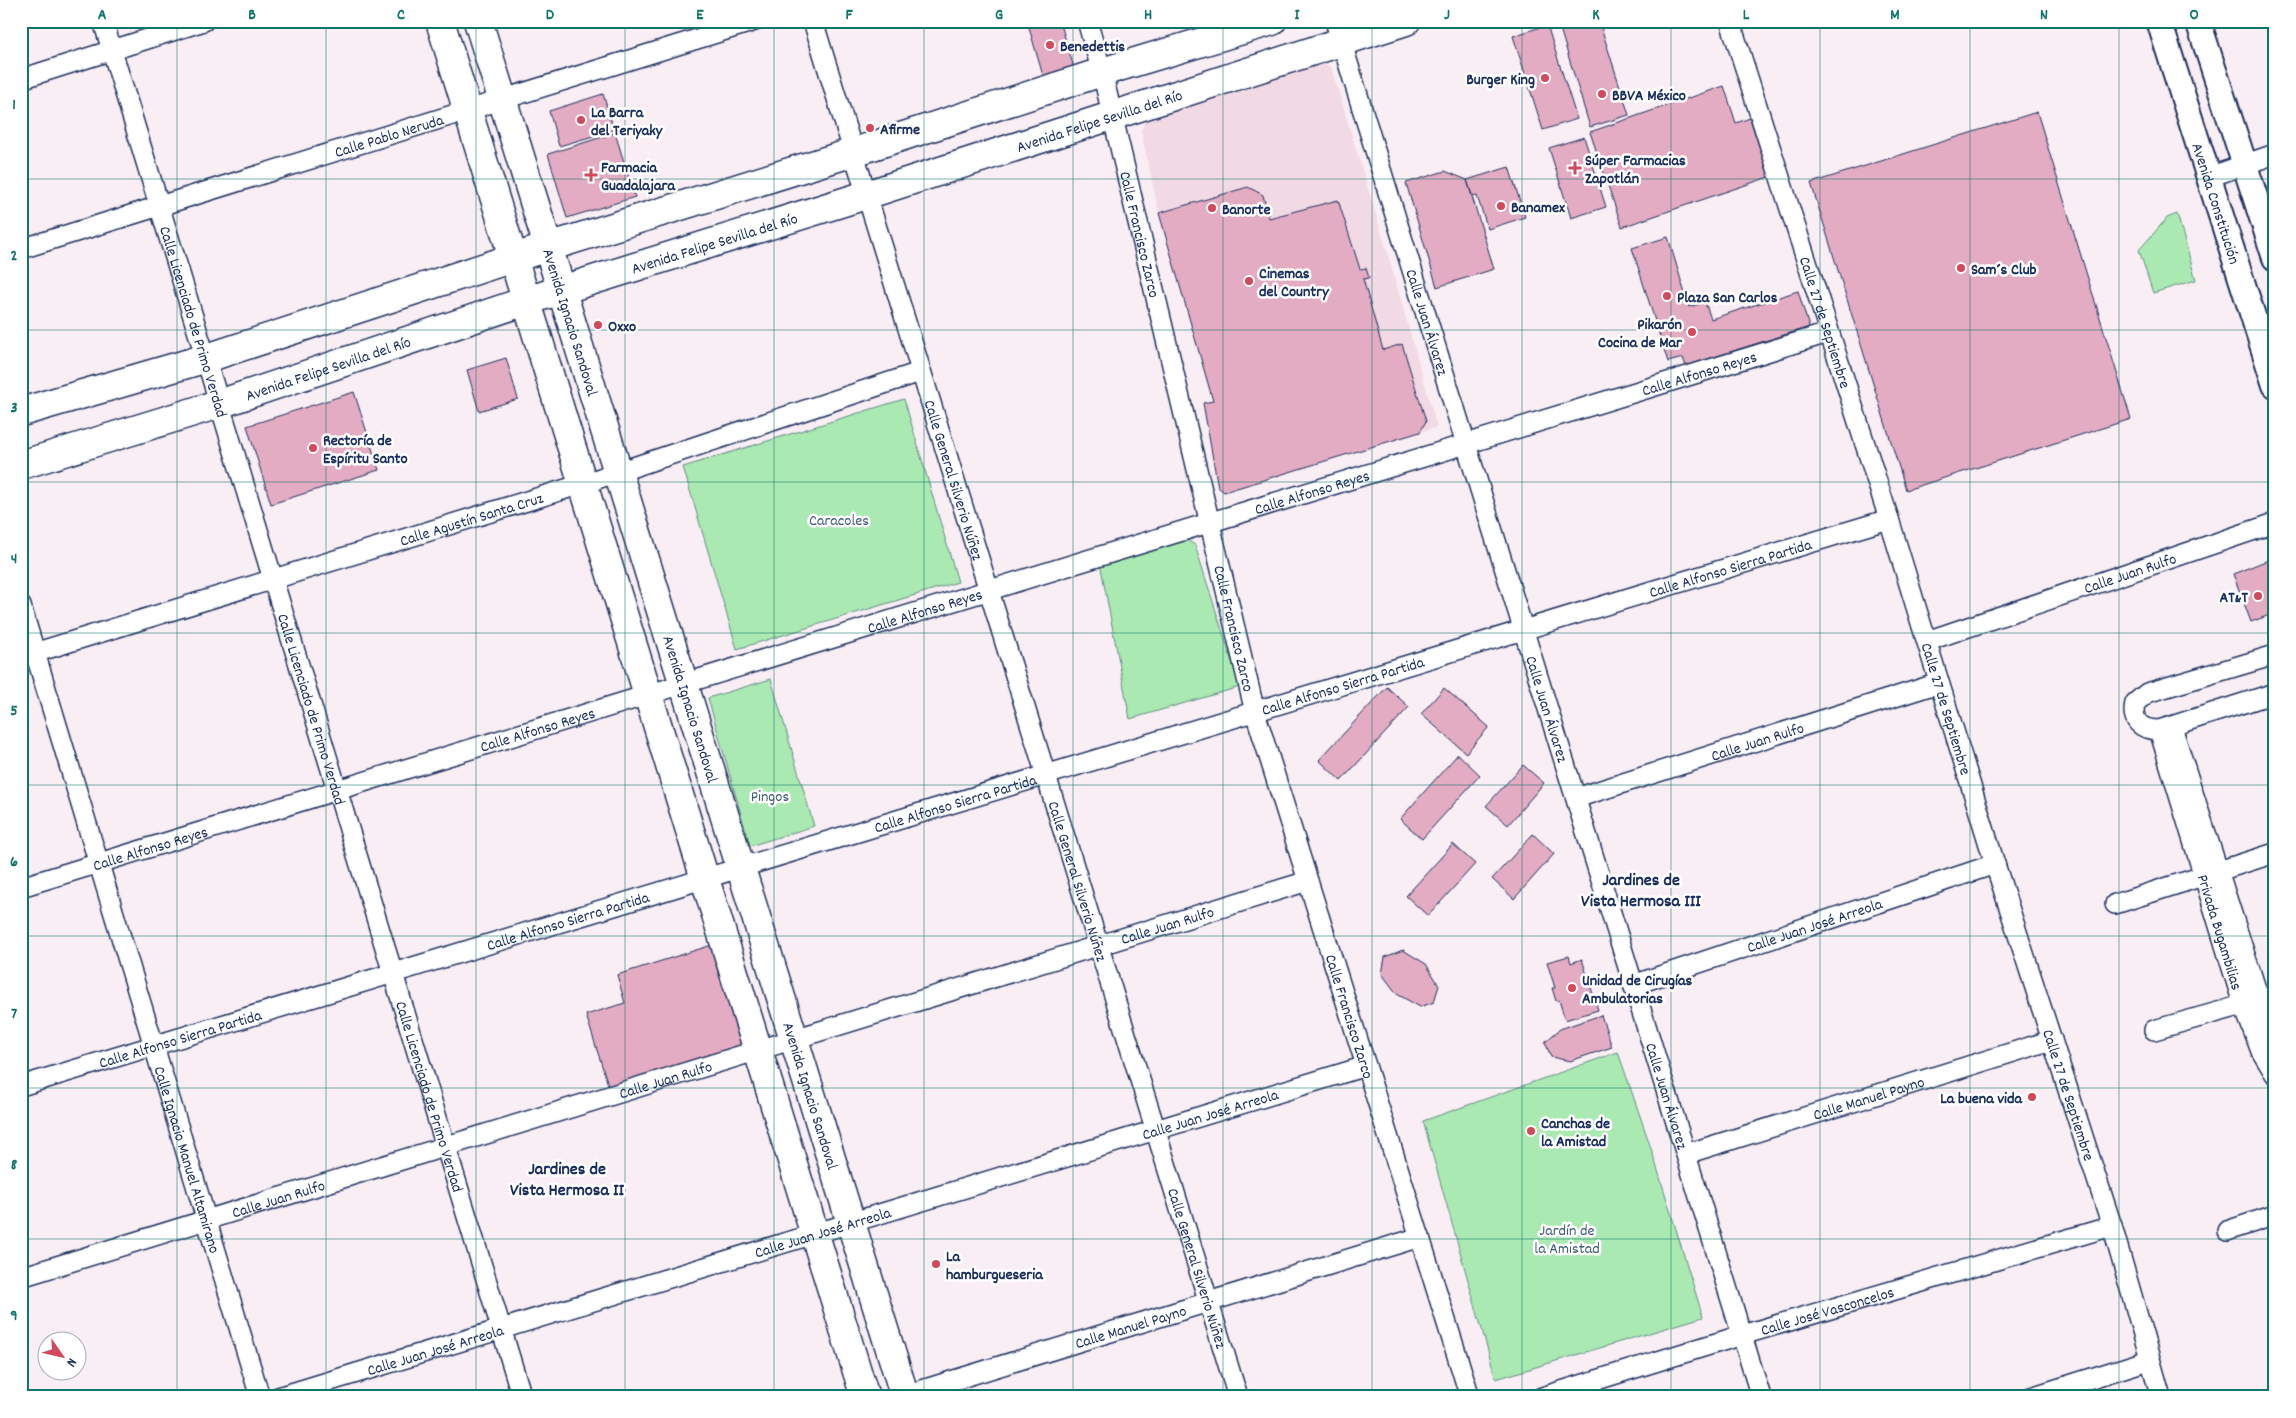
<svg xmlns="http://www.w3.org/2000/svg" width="2296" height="1418" font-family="Dekko,sans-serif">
<rect width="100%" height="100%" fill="#f9eef3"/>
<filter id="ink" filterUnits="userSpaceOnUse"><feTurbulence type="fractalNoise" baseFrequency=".02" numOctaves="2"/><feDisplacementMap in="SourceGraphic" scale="10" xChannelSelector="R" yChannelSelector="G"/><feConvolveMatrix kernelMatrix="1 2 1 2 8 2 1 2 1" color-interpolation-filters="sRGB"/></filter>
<g filter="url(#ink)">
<path fill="#f2dae4" d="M 1322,63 L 1331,67 L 1387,251 L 1437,427 L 1224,492 L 1218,487 L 1203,403 L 1213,401 L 1159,213 L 1141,131 L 1146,119 Z"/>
<path fill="#aae9b1" stroke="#628c88" d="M 2177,214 L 2196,280 L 2153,293 L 2139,250 L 2167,218 Z
M 904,399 L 958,582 L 737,649 L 683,467 Z
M 1185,539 L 1195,545 L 1240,687 L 1130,719 L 1100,563 Z
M 771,679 L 814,826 L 750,846 L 708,698 Z
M 1618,1052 L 1650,1145 L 1703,1317 L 1496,1379 L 1423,1121 Z"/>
<path fill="#e3acc2" stroke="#1b2f5e" d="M 1027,21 L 1060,21 L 1074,68 L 1044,79 Z
M 1561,21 L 1599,21 L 1629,115 L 1590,127 L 1558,22 Z
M 1547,25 L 1577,119 L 1543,130 L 1513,36 Z
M 1724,86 L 1736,123 L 1750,118 L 1769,177 L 1622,227 L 1590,132 Z
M 603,94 L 614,130 L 559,146 L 549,111 Z
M 2037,112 L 2131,419 L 1906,490 L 1811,183 Z
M 615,133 L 635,197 L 567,218 L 548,154 Z
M 1584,137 L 1606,207 L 1571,218 L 1549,148 Z
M 1509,167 L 1525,217 L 1488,229 L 1477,196 L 1472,195 L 1467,180 Z
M 1445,171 L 1467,180 L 1494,269 L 1437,287 L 1406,183 Z
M 1248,187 L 1263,195 L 1269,218 L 1338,200 L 1360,269 L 1366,268 L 1369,278 L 1363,279 L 1383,350 L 1402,344 L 1426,421 L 1420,432 L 1224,492 L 1218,487 L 1203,403 L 1213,401 L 1159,213 Z
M 1668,237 L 1689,307 L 1705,302 L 1711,319 L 1798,291 L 1809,327 L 1686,366 L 1683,358 L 1668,362 L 1632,248 Z
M 506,358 L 518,399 L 479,411 L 467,370 Z
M 354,392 L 379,470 L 271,504 L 247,426 Z
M 2268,560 L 2275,578 L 2275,613 L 2251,622 L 2233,574 Z
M 1387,687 L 1409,707 L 1341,781 L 1319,760 Z
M 1444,688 L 1489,727 L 1466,753 L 1421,714 Z
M 1458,754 L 1480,775 L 1422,839 L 1400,819 Z
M 1523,765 L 1544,783 L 1508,825 L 1486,806 Z
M 1533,834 L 1554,854 L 1514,899 L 1492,879 Z
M 1453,844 L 1475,864 L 1428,916 L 1406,896 Z
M 712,945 L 744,1048 L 610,1091 L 586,1015 L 625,1003 L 617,975 Z
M 1403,950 L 1426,964 L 1439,985 L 1434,1002 L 1420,1007 L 1397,994 L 1382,974 L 1385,957 Z
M 1569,956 L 1571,963 L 1582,959 L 1598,1010 L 1565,1020 L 1559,1000 L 1556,1001 L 1552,988 L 1555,988 L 1547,962 Z
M 1601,1015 L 1612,1047 L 1570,1061 L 1551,1057 L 1545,1042 L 1560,1029 Z"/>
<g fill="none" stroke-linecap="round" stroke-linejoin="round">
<g stroke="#1b2f5e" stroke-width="22">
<g id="minor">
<path id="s1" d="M 103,21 L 522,1397"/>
<path id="s2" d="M 813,21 L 1238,1397"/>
<path id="s3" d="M 1087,21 L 1102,72 L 1255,712 L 1470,1397"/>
<path id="s4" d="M 1335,21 L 1761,1397"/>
<path id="s5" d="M 1730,21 L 1889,519 L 1995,864 L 2112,1226 L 2161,1397"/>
<path d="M 21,79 L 204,21"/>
<path d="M 2209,177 L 2275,154"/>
<path id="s6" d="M 21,249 L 755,21"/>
<path id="s7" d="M 21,606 L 260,1397"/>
<path id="s8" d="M 1927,641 L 2275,523"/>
<path d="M 2275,655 L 2147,693 L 2135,703 C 2131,721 2141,730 2159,730 L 2275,693"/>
<path id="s9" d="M 21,657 L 582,484 L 920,372"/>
<path d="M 2172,727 L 2275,1048"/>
<path id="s10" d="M 2159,730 L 2243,1004 L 2261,1051 L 2275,1074"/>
<path id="s11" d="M 1576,798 L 1939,683"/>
<path id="s12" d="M 21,887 L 1828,333"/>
<path d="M 2115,904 L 2275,853"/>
<path id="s13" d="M 1633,985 L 1995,864"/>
<path d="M 2154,1030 L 2275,996"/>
<path id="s14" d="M 21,1086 L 1889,519"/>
<path id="s15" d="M 1686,1154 L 2052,1040"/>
<path d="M 2227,1231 L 2275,1215"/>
<path id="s16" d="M 21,1277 L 1308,881"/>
<path id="s17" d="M 278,1397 L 1366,1066"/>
<path id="s18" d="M 899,1397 L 1420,1237"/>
<path id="s19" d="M 1542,1397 L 1742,1335 L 2112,1226"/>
<path d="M 2031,1397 L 2149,1360"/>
</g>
</g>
<g stroke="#1b2f5e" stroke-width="28">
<g id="tertiary">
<path id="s20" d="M 2159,21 L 2275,385"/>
<path d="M 2198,21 L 2275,258"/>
</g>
</g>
<g stroke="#1b2f5e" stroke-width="31">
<g id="secondary">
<path d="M 440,21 L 865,1397"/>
<path id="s21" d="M 478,21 L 905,1397"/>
</g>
</g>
<g stroke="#1b2f5e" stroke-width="31">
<g id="primary">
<path d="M 21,412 L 207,358 L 513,258 L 854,152 L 1102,72 L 1272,21"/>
<path id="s22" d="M 21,465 L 219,404 L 526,301 L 866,195 L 1406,21"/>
</g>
</g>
<use href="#minor" stroke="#fff" stroke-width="19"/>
<use href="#tertiary" stroke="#fff" stroke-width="24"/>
<use href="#secondary" stroke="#fff" stroke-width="28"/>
<use href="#primary" stroke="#fff" stroke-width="28"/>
</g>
</g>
<path fill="none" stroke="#0f766e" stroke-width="1" stroke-opacity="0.55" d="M 177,21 L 177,1397M 326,21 L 326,1397M 476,21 L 476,1397M 625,21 L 625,1397M 774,21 L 774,1397M 924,21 L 924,1397M 1073,21 L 1073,1397M 1223,21 L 1223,1397M 1372,21 L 1372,1397M 1522,21 L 1522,1397M 1671,21 L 1671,1397M 1820,21 L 1820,1397M 1970,21 L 1970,1397M 2119,21 L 2119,1397M 21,179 L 2275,179M 21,330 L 2275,330M 21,482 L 2275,482M 21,633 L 2275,633M 21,785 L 2275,785M 21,936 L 2275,936M 21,1088 L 2275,1088M 21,1239 L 2275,1239"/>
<g fill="#d1495b" stroke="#fff" stroke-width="2">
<circle cx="1050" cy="45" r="5"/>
<circle cx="1545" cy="78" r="5"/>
<circle cx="1602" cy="94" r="5"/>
<circle cx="581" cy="120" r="5"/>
<circle cx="870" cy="128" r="5"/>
<path d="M1572.5 160.5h5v5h5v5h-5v5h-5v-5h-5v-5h5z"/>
<path d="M588.5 167.5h5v5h5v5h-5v5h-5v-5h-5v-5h5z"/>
<circle cx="1501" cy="206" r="5"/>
<circle cx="1212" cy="208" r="5"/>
<circle cx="1961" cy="268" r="5"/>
<circle cx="1249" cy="281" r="5"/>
<circle cx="1667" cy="296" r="5"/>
<circle cx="598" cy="325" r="5"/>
<circle cx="1692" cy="332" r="5"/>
<circle cx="313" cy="448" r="5"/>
<circle cx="2258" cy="596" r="5"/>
<circle cx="1572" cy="988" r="5"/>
<circle cx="2032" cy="1097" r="5"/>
<circle cx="1531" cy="1131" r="5"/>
<circle cx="936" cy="1264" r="5"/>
</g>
<g text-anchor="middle" stroke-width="5" stroke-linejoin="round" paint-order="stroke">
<g font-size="16" font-weight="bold" fill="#1b2f5e" stroke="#fff" text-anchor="start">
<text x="1060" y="51">Benedettis</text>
<text x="1535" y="84" text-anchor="end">Burger King</text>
<text x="1612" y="100">BBVA México</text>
<text x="591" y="117">La Barra<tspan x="591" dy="18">del Teriyaky</tspan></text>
<text x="880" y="134">Afirme</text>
<text x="1585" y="165">Súper Farmacias<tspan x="1585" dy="18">Zapotlán</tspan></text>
<text x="601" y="172">Farmacia<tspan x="601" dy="18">Guadalajara</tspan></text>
<text x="1511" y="212">Banamex</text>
<text x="1222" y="214">Banorte</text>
<text x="1971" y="274">Sam´s Club</text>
<text x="1259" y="278">Cinemas<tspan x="1259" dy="18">del Country</tspan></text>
<text x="1677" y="302">Plaza San Carlos</text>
<text x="1682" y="329" text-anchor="end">Pikarón<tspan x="1682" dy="18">Cocina de Mar</tspan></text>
<text x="608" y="331">Oxxo</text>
<text x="323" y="445">Rectoría de<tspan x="323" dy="18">Espíritu Santo</tspan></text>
<text x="2248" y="602" text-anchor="end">AT&amp;T</text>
<text x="1582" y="985">Unidad de Cirugías<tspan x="1582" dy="18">Ambulatorias</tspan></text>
<text x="2022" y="1103" text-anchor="end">La buena vida</text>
<text x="1541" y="1128">Canchas de<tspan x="1541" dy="18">la Amistad</tspan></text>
<text x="946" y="1261">La<tspan x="946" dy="18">hamburgueseria</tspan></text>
</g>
<g font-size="16" fill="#1b2f5e" stroke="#fff">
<text dy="6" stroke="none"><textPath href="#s22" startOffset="1132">Avenida Felipe Sevilla del Río</textPath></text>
<text dy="6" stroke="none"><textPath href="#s6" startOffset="385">Calle Pablo Neruda</textPath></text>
<text dy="6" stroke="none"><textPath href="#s20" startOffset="191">Avenida Constitución</textPath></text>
<text dy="6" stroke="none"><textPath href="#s3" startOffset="220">Calle Francisco Zarco</textPath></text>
<text dy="6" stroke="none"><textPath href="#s22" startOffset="728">Avenida Felipe Sevilla del Río</textPath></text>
<text dy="6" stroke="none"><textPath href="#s1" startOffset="314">Calle Licenciado de Primo Verdad</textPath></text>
<text dy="6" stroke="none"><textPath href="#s21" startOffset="315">Avenida Ignacio Sandoval</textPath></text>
<text dy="6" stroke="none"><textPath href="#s4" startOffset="315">Calle Juan Álvarez</textPath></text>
<text dy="6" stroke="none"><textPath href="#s5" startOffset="316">Calle 27 de Septiembre</textPath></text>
<text dy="6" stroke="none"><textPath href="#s22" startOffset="322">Avenida Felipe Sevilla del Río</textPath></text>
<text dy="6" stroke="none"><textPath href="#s12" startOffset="1755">Calle Alfonso Reyes</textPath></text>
<text dy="6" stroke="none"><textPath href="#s2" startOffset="480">Calle General Silverio Núñez</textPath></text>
<text dy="6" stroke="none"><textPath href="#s12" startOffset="1350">Calle Alfonso Reyes</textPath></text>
<text dy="6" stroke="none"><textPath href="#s9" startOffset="471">Calle Agustín Santa Cruz</textPath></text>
<text dy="6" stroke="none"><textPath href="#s14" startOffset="1786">Calle Alfonso Sierra Partida</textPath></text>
<text dy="6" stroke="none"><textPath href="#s8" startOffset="214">Calle Juan Rulfo</textPath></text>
<text dy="6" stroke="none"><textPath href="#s12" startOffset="945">Calle Alfonso Reyes</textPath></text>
<text dy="6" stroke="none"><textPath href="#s3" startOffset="625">Calle Francisco Zarco</textPath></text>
<text dy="6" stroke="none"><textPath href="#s14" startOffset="1381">Calle Alfonso Sierra Partida</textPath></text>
<text dy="6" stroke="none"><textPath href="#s5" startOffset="721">Calle 27 de Septiembre</textPath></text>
<text dy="6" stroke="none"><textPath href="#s1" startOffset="719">Calle Licenciado de Primo Verdad</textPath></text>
<text dy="6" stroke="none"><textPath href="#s21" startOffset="720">Avenida Ignacio Sandoval</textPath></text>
<text dy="6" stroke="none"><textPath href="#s4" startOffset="720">Calle Juan Álvarez</textPath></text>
<text dy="6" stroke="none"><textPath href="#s12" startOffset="540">Calle Alfonso Reyes</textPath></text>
<text dy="6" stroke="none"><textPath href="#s11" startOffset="190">Calle Juan Rulfo</textPath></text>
<text dy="6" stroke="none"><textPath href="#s14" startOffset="976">Calle Alfonso Sierra Partida</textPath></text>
<text dy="6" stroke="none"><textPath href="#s12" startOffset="135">Calle Alfonso Reyes</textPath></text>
<text dy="6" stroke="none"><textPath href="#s2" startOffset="900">Calle General Silverio Núñez</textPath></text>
<text dy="6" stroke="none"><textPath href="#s14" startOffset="571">Calle Alfonso Sierra Partida</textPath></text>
<text dy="6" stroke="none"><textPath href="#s16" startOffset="1199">Calle Juan Rulfo</textPath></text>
<text dy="6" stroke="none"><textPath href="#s13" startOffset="191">Calle Juan José Arreola</textPath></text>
<text dy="6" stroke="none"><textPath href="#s10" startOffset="211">Privada Bugambilias</textPath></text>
<text dy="6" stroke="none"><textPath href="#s3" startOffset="1030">Calle Francisco Zarco</textPath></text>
<text dy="6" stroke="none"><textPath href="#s14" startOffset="166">Calle Alfonso Sierra Partida</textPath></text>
<text dy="6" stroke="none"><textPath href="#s16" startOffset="674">Calle Juan Rulfo</textPath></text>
<text dy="6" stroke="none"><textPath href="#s5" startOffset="1126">Calle 27 de Septiembre</textPath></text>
<text dy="6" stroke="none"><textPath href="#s21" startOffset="1125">Avenida Ignacio Sandoval</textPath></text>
<text dy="6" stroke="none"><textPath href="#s4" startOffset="1125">Calle Juan Álvarez</textPath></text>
<text dy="6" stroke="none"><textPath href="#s1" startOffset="1124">Calle Licenciado de Primo Verdad</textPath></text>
<text dy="6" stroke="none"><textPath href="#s15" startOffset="191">Calle Manuel Payno</textPath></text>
<text dy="6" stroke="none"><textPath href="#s17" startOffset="974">Calle Juan José Arreola</textPath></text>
<text dy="6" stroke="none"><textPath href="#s7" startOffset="578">Calle Ignacio Manuel Altamirano</textPath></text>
<text dy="6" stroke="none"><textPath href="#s16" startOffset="269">Calle Juan Rulfo</textPath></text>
<text dy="6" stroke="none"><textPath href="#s17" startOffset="569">Calle Juan José Arreola</textPath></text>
<text dy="6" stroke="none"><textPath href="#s2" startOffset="1305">Calle General Silverio Núñez</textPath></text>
<text dy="6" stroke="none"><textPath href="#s19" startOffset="298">Calle José Vasconcelos</textPath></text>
<text dy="6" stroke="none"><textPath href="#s18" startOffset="242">Calle Manuel Payno</textPath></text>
<text dy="6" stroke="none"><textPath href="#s17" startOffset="164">Calle Juan José Arreola</textPath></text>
</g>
<g font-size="16" fill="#3f5e73" stroke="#fff">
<text x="839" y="525">Caracoles</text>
<text x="770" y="801">Pingos</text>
<text x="1567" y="1235">Jardín de<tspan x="1567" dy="18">la Amistad</tspan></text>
</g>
<g font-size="18" font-weight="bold" fill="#1b2f5e" stroke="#fff">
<text x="1641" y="885">Jardines de<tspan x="1641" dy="21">Vista Hermosa III</tspan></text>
<text x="567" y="1174">Jardines de<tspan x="567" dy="21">Vista Hermosa II</tspan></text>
</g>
</g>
<rect width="2296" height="1418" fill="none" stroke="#fff" stroke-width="55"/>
<g transform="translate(62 1356) rotate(124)"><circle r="24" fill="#ffffff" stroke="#a4acbf"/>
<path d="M0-4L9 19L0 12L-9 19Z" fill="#d1495b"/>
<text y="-8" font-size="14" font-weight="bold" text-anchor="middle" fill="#1b2f5e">N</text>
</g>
<rect x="28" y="28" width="2240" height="1362" fill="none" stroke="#0f766e" stroke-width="2"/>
<g font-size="16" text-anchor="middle" font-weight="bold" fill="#0f766e">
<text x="102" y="19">A</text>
<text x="252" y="19">B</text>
<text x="401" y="19">C</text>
<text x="550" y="19">D</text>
<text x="700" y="19">E</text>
<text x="849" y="19">F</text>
<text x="999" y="19">G</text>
<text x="1148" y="19">H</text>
<text x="1297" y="19">I</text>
<text x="1447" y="19">J</text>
<text x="1596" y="19">K</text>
<text x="1746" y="19">L</text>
<text x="1895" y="19">M</text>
<text x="2044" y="19">N</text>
<text x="2194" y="19">O</text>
<text x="14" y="109">1</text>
<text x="14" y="260">2</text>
<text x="14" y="412">3</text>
<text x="14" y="563">4</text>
<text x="14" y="715">5</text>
<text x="14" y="866">6</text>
<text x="14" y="1018">7</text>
<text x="14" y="1169">8</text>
<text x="14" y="1320">9</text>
</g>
</svg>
